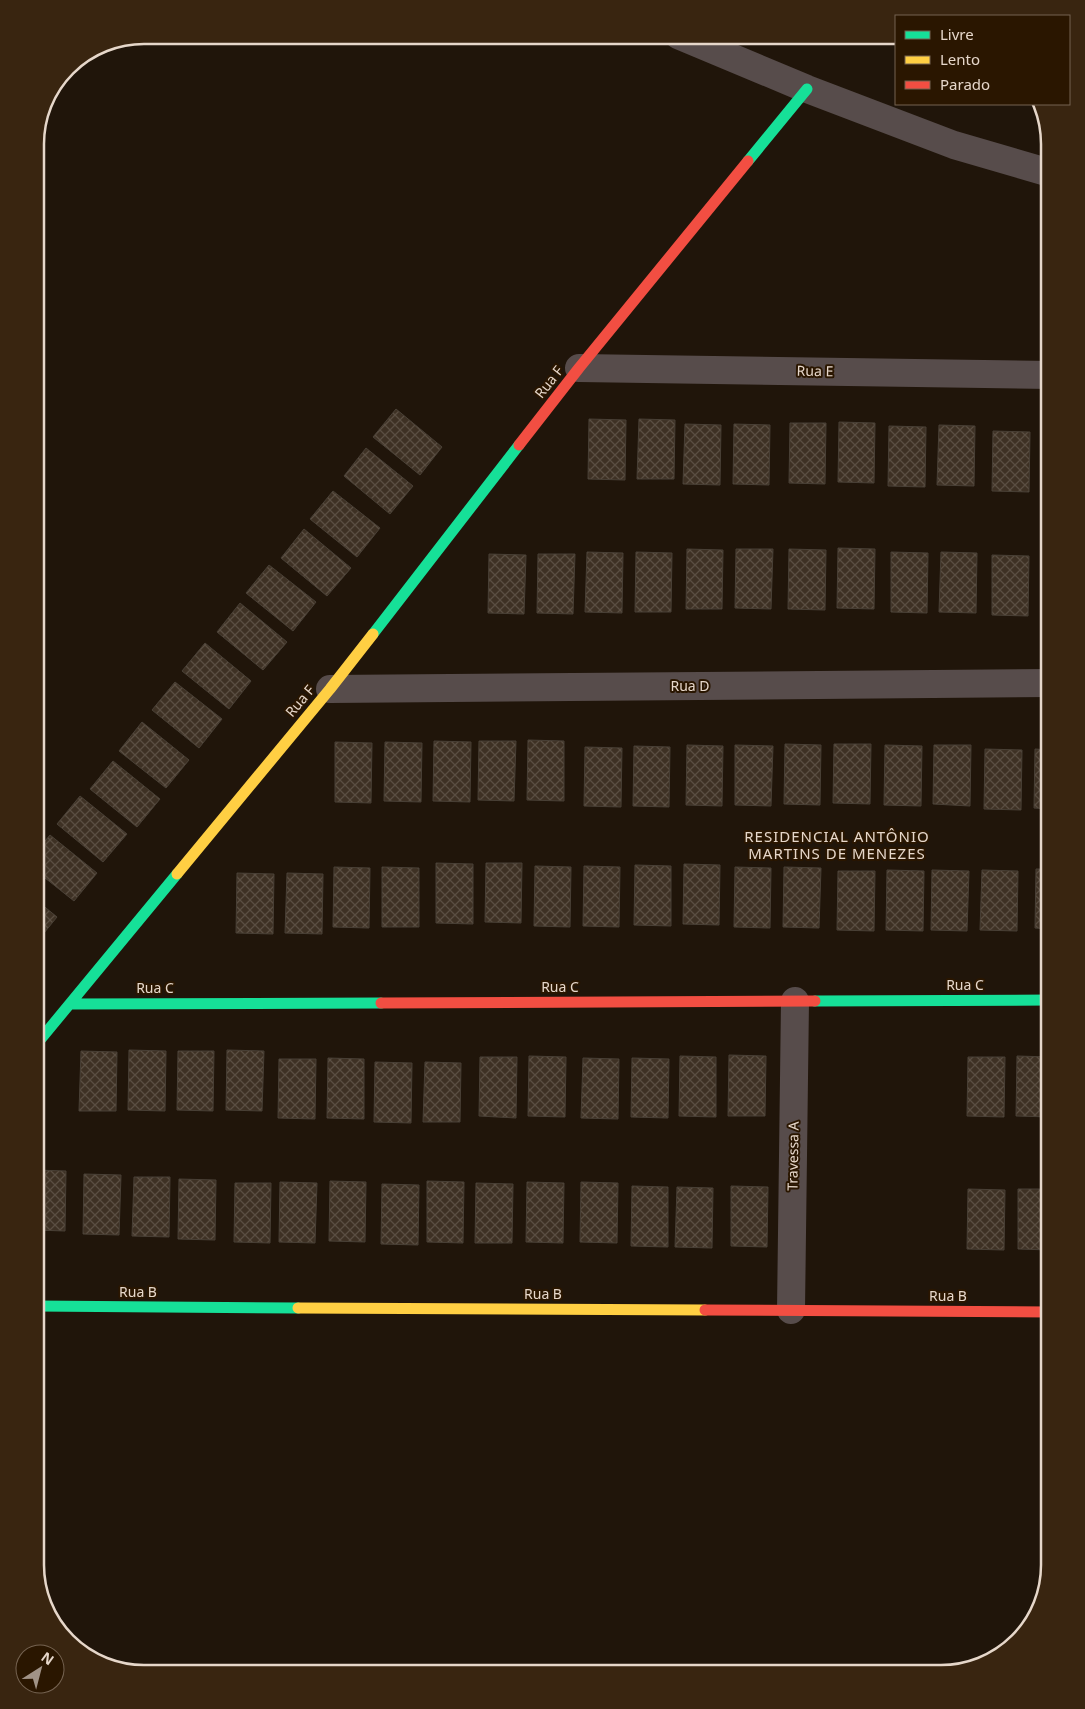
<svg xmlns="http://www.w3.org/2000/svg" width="1085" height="1709" font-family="'Noto Sans',sans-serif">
<defs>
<pattern id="building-cross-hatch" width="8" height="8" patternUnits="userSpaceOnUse" patternTransform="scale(1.25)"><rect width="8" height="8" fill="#3e3124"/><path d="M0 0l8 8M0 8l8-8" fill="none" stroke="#5a4e42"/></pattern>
</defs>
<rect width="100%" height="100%" fill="#20150a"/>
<path fill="url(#building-cross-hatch)" stroke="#494036" d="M 396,409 L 442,447 L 420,475 L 373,437 Z
M 589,419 L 626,420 L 625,480 L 588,479 Z
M 639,419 L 675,420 L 674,479 L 637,479 Z
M 839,422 L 875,423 L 874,483 L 838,482 Z
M 790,423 L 826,423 L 825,484 L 789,483 Z
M 685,424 L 721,425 L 720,485 L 683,484 Z
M 734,424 L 770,425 L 769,485 L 733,484 Z
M 939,425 L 975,426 L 974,486 L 937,485 Z
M 889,426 L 926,427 L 925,487 L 888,486 Z
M 993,431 L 1030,432 L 1029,492 L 992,491 Z
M 1042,431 L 1050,431 L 1050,491 L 1041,491 Z
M 366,448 L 413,486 L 390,514 L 344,476 Z
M 333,491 L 380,528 L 357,557 L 310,519 Z
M 304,529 L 351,568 L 327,596 L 281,558 Z
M 838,548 L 875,549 L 874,609 L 837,608 Z
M 687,549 L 723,550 L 722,609 L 686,609 Z
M 736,549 L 773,549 L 771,609 L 735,608 Z
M 789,549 L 826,550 L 825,610 L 788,609 Z
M 587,552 L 623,553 L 622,613 L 585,612 Z
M 636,552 L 672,553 L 671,612 L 635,612 Z
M 891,552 L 928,553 L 927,613 L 891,612 Z
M 941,552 L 977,553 L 976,613 L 939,612 Z
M 489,554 L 526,555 L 524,614 L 488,613 Z
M 538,554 L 575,554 L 573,614 L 537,613 Z
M 1042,554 L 1050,555 L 1050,614 L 1041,614 Z
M 992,555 L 1029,556 L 1028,616 L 992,615 Z
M 269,565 L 316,602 L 293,631 L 246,593 Z
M 240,603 L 287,642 L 263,670 L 217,632 Z
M 205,643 L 251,681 L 229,709 L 182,671 Z
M 175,682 L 222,719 L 199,748 L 152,710 Z
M 142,722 L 189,760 L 166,788 L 119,751 Z
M 528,740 L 564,741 L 564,801 L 527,800 Z
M 434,741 L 471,742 L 470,802 L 433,801 Z
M 479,741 L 516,741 L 514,801 L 478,800 Z
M 335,742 L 372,743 L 371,803 L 335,802 Z
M 385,742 L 422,743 L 421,802 L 384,801 Z
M 785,744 L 821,745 L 820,805 L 784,804 Z
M 834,744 L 871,744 L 870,804 L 833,803 Z
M 687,745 L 723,746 L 722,806 L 686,805 Z
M 735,745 L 773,746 L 771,806 L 735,805 Z
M 885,745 L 922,746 L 921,806 L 884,805 Z
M 934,745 L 971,745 L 970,806 L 933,804 Z
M 634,746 L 670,747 L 669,807 L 633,806 Z
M 585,747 L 622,748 L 621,807 L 584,806 Z
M 985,749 L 1022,750 L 1021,810 L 984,809 Z
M 1035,749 L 1050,750 L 1050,809 L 1034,808 Z
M 113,761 L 160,799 L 137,827 L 90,789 Z
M 80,796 L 127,834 L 103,862 L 57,824 Z
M 50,835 L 97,873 L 74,901 L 35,870 L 35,853 Z
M 436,863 L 473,864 L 473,924 L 436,923 Z
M 486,863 L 522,863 L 521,923 L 485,922 Z
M 684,864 L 720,865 L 719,925 L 683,924 Z
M 635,865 L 671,866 L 671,926 L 634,925 Z
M 535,866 L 571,867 L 570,927 L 534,926 Z
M 584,866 L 620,867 L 619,927 L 583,926 Z
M 334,867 L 370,868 L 369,928 L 333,927 Z
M 382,867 L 419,868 L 419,927 L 382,927 Z
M 735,867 L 771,868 L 770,928 L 734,927 Z
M 784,867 L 821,868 L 819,928 L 783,927 Z
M 1036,869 L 1050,869 L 1050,929 L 1035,928 Z
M 887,870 L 924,871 L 923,931 L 886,930 Z
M 932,870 L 969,871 L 967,931 L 931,930 Z
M 982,870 L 1018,871 L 1017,931 L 980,930 Z
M 838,871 L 875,871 L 874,931 L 837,930 Z
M 237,873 L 274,874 L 273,934 L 236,933 Z
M 287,873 L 323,874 L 322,934 L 285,933 Z
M 35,899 L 57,917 L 35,944 Z
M 129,1050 L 166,1051 L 165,1111 L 128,1110 Z
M 227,1050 L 264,1051 L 262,1111 L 226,1110 Z
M 81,1051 L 117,1052 L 116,1111 L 79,1111 Z
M 178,1051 L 214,1051 L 213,1111 L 177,1110 Z
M 729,1055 L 766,1056 L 765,1116 L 728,1116 Z
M 529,1056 L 566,1057 L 565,1117 L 528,1116 Z
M 680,1056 L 716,1057 L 716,1117 L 679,1116 Z
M 1017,1056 L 1050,1057 L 1050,1117 L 1016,1116 Z
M 480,1057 L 517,1057 L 516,1118 L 479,1116 Z
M 968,1057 L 1005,1057 L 1004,1117 L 967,1116 Z
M 328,1058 L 364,1059 L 364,1119 L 327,1118 Z
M 583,1058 L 619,1059 L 618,1119 L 581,1118 Z
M 632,1058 L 669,1059 L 668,1118 L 631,1117 Z
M 279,1059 L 316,1059 L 315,1119 L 278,1118 Z
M 375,1062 L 412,1063 L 411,1123 L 374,1122 Z
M 425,1062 L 461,1063 L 460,1122 L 423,1122 Z
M 35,1170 L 66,1171 L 65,1231 L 35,1230 Z
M 84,1174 L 121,1175 L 119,1235 L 83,1234 Z
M 134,1177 L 170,1177 L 169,1237 L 132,1236 Z
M 179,1179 L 216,1180 L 215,1240 L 178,1239 Z
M 330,1181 L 366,1182 L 365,1242 L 329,1241 Z
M 427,1181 L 464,1182 L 463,1243 L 427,1242 Z
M 280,1182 L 317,1183 L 315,1243 L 279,1242 Z
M 527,1182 L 564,1183 L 563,1243 L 526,1242 Z
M 581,1182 L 618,1183 L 617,1243 L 580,1242 Z
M 235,1183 L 271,1183 L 270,1243 L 234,1242 Z
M 476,1183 L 513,1184 L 512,1243 L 475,1243 Z
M 382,1184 L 419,1185 L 418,1245 L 381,1244 Z
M 632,1186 L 668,1187 L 668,1247 L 631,1246 Z
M 731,1186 L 768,1187 L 767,1247 L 731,1246 Z
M 677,1187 L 713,1188 L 712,1248 L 675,1247 Z
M 968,1189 L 1005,1190 L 1004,1250 L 967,1249 Z
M 1018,1189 L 1050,1189 L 1050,1250 L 1018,1249 Z"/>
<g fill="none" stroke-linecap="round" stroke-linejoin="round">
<path stroke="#574c4b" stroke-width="28" d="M 678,35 L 807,89 L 954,145 L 1050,173
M 579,368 L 1050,375
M 330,689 L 1050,683
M 791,1310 L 795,1001"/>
<path stroke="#16e098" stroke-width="11" d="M 748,161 L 807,89
M 373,634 L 519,445
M 815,1001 L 1050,1000
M 70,1004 L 381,1003
M 35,1046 L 177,874
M 35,1306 L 298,1308"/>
<path stroke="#ffcf43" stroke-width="11" d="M 177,874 L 330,689 L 373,634
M 298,1308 L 705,1310"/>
<path stroke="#f24e42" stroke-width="11" d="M 519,445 L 579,368 L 748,161
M 381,1003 L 815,1001
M 705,1310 L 1050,1312"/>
</g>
<g text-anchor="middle" stroke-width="4" stroke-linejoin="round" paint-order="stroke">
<g font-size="14" fill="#e6d7ca" stroke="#2a1600">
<text transform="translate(815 371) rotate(1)" y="5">Rua E</text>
<text transform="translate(549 382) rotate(-52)" y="5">Rua F</text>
<text x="690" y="691">Rua D</text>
<text transform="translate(300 701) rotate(-50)" y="5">Rua F</text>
<text x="965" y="990">Rua C</text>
<text x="560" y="992">Rua C</text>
<text x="155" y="993">Rua C</text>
<text transform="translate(793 1156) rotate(-89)" y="5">Travessa A</text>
<text x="138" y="1297">Rua B</text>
<text x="543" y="1299">Rua B</text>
<text x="948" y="1301">Rua B</text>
</g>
<g font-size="15" letter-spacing="1" fill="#e6d7ca" stroke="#2a1600">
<text x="837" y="842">RESIDENCIAL ANTÔNIO<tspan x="837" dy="17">MARTINS DE MENEZES</tspan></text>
</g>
</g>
<path d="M0 0H1085V1709H0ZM144 44H941A100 100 0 0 1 1041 144V1565A100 100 0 0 1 941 1665H144A100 100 0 0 1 44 1565V144A100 100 0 0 1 144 44Z" fill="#392510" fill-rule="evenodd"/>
<path fill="none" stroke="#e6d7ca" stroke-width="2.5" d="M144 44H941A100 100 0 0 1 1041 144V1565A100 100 0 0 1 941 1665H144A100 100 0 0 1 44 1565V144A100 100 0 0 1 144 44Z"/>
<rect x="895" y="15" width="175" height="90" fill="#2a1600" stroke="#756351"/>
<rect x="905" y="31" width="25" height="8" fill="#16e098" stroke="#756351"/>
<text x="940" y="40" font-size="15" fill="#e6d7ca">Livre</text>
<rect x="905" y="56" width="25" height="8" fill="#ffcf43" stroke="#756351"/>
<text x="940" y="65" font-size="15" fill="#e6d7ca">Lento</text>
<rect x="905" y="81" width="25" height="8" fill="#f24e42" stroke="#756351"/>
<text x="940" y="90" font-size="15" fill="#e6d7ca">Parado</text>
<g transform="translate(40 1669) rotate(36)"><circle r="24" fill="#2a1600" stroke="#756351"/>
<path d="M0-4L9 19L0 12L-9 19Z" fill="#a19387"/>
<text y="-8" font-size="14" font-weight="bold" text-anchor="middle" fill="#e6d7ca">N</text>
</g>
</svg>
